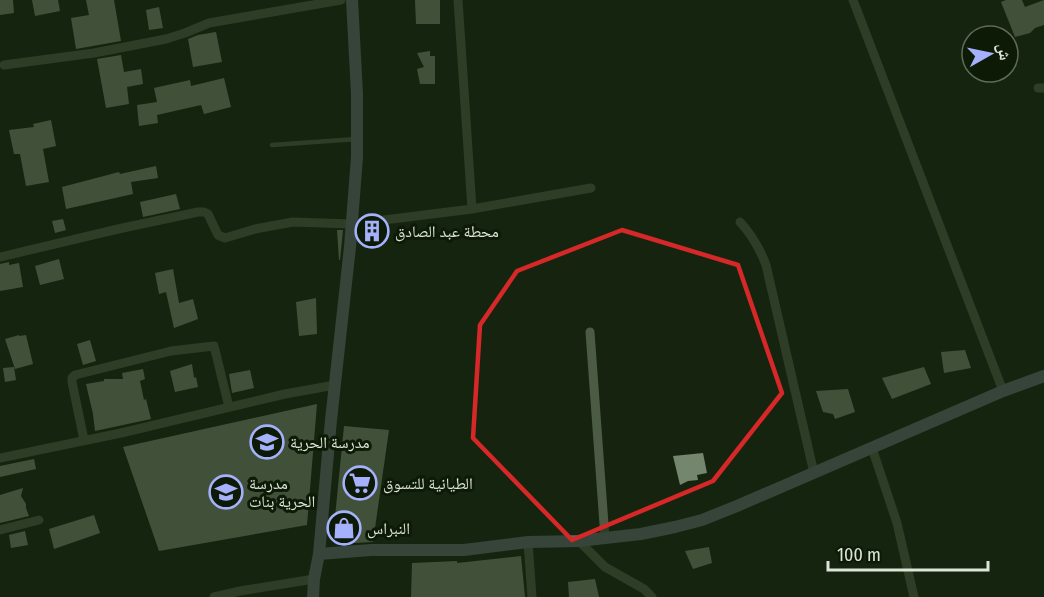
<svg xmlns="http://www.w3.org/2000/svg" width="1044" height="597" font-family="'Fira Sans Condensed','Noto Naskh Arabic',sans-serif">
<rect width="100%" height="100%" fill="#16240f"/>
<path fill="#75866e" d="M 0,0 L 13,0 L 14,13 L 0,15 Z
M 32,0 L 58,0 L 60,11 L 35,16 Z
M 86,0 L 114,0 L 121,41 L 76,49 L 71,18 L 89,15 Z
M 415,0 L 440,0 L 440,24 L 416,24 Z
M 1006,0 L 1022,0 L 1025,7 L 1044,0 L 1044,25 L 1035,28 L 1030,33 L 1015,37 L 1001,2 Z
M 159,7 L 163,28 L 149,30 L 146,10 Z
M 216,32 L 222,62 L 193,67 L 188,39 L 198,35 Z
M 430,51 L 430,56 L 435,56 L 435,84 L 420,84 L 417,69 L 424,67 L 417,53 Z
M 121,55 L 124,72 L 141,69 L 143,84 L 127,87 L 129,104 L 106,108 L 97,59 Z
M 224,78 L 231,107 L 204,114 L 201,105 L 157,115 L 158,123 L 139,126 L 137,105 L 157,102 L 154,88 L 190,80 L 191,86 Z
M 51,120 L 56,146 L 43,149 L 49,182 L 26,186 L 20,154 L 14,154 L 9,130 L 34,127 L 33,124 Z
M 156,166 L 158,178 L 131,182 L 133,194 L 66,209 L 62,187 L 119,172 L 120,174 Z
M 176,194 L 180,209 L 143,217 L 140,202 Z
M 63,219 L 66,230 L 55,233 L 52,221 Z
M 378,228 L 379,241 L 366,244 L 366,229 Z
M 337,230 L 343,230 L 340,260 L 339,260 Z
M 59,259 L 64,279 L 40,285 L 35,266 Z
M 9,262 L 9,265 L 19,263 L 23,287 L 0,291 L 0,264 Z
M 173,269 L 179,303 L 193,299 L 198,319 L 174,328 L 166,292 L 159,294 L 155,273 Z
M 316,298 L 317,334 L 299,336 L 296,302 Z
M 19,335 L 19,336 L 26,335 L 33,364 L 15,369 L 5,339 Z
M 90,340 L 96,361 L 83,365 L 77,344 Z
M 965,350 L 971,368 L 944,373 L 941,352 Z
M 192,364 L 194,378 L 196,377 L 198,387 L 175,392 L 170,371 Z
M 14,367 L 16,380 L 5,382 L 3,368 Z
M 924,367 L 931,384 L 892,399 L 882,378 Z
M 143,369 L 145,379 L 140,381 L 144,400 L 146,399 L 151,419 L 95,431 L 93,414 L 86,384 L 104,381 L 104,379 L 123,379 L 122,373 Z
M 250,370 L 254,388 L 232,393 L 229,374 Z
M 848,389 L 855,412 L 835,419 L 833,414 L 823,412 L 816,391 Z
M 317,404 L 307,525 L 159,551 L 123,447 Z
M 344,426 L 389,430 L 373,542 L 355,543 L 333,537 Z
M 703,453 L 707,473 L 697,475 L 698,480 L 688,481 L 680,485 L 673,456 Z
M 34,459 L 36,469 L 0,477 L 0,466 Z
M 23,488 L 21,496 L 26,504 L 26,508 L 29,516 L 0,523 L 0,495 Z
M 94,515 L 100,533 L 54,549 L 49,529 Z
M 25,531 L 28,545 L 11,548 L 9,535 Z
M 709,547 L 712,563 L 693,569 L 685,551 Z
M 521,556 L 525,597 L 411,597 L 412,563 L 457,561 L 457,563 Z
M 595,579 L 599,597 L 569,597 L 568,582 Z"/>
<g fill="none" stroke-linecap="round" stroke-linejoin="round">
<path stroke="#4b5b44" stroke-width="4.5" d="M 272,145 L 357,139"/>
<path stroke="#4b5b44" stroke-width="9" d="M 458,0 L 472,209
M 853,0 L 1003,391
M 4,65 L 94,53 L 166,39 L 185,33 L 209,23 L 341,0
M 1038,88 L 1044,88
M 740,222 C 752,235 760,249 766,265 L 814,473
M 0,257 L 118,229 L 198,212 L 204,212 L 208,214 L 218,235 L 225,238 L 255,229 L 293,222 L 352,224 L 472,209 L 591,188
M 590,332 L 605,538
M 84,440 L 72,382 L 72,378 L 75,375 L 171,351 L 214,346 L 229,407
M 872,448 L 897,523 L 914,597
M 0,458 L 121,433 L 285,394 L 335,385
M 0,530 L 39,520
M 579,541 L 605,567 L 644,589 L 652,597
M 528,542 L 532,597
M 214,597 L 240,591 L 314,579"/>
<path stroke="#5d6c70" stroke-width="12" d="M 319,554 L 371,550 L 464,550 L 528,542 L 579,541 L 605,538 L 641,534 L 675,527 L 702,520 L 737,506 L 1003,391 L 1044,376
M 313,597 L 314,579 L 319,554 L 331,420 L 350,247 L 357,157 L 357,94 L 352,0"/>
</g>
<path d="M0 0H1044V597H0ZM 622,230 L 738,265 L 782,393 L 713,481 L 572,540 L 473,438 L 480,325 L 517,271 Z" fill="#16240f" fill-opacity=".55" fill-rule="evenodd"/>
<path fill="none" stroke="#d62828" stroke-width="4.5" stroke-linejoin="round" d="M 622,230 L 738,265 L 782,393 L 713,481 L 572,540 L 473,438 L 480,325 L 517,271 Z"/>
<defs>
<g id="building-ring" transform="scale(1.725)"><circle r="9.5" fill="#0d1a06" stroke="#a5b1fc" stroke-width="1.5"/><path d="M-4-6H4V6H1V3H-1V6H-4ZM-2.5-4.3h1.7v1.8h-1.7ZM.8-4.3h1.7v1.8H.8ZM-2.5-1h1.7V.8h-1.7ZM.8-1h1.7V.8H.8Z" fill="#a5b1fc"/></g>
<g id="school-ring" transform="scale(1.725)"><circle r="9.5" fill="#0d1a06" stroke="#a5b1fc" stroke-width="1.5"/><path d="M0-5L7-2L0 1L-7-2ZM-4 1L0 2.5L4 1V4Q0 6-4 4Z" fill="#a5b1fc"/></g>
<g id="supermarket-ring" transform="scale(1.725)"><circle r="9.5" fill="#0d1a06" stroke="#a5b1fc" stroke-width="1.5"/><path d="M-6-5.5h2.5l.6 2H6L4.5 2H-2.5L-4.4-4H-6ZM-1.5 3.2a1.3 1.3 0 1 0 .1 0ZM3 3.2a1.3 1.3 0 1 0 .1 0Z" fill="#a5b1fc"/></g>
<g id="shop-ring" transform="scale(1.725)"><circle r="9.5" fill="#0d1a06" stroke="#a5b1fc" stroke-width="1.5"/><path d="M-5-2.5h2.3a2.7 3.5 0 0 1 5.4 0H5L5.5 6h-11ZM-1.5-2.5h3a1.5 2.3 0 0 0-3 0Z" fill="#a5b1fc"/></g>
</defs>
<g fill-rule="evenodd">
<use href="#building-ring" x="372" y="231"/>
<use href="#school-ring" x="267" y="442"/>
<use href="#supermarket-ring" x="360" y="483"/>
<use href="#school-ring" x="226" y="492"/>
<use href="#shop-ring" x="344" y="528"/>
</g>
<g text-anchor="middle" stroke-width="6" stroke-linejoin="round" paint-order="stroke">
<g font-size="16" fill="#dce5d8" stroke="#0d1a06" text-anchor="start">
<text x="395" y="237">محطة عبد الصادق</text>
<text x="290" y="448">مدرسة الحرية</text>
<text x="249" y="489">مدرسة<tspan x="249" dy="18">الحرية بنات</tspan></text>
<text x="383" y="489">الطيانية للتسوق</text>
<text x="367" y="534">النبراس</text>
</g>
</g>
<g transform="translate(990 54) rotate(81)"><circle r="28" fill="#0d1a06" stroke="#606b5a" stroke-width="1.5"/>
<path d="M0-4.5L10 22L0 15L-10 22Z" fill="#a5b1fc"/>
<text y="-9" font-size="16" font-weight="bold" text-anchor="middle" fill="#dce5d8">ش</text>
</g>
<path d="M828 561v9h160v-9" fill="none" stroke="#dce5d8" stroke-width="3"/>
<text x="837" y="561" font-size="18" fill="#dce5d8" stroke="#0d1a06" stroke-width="4.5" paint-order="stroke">100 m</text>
</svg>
